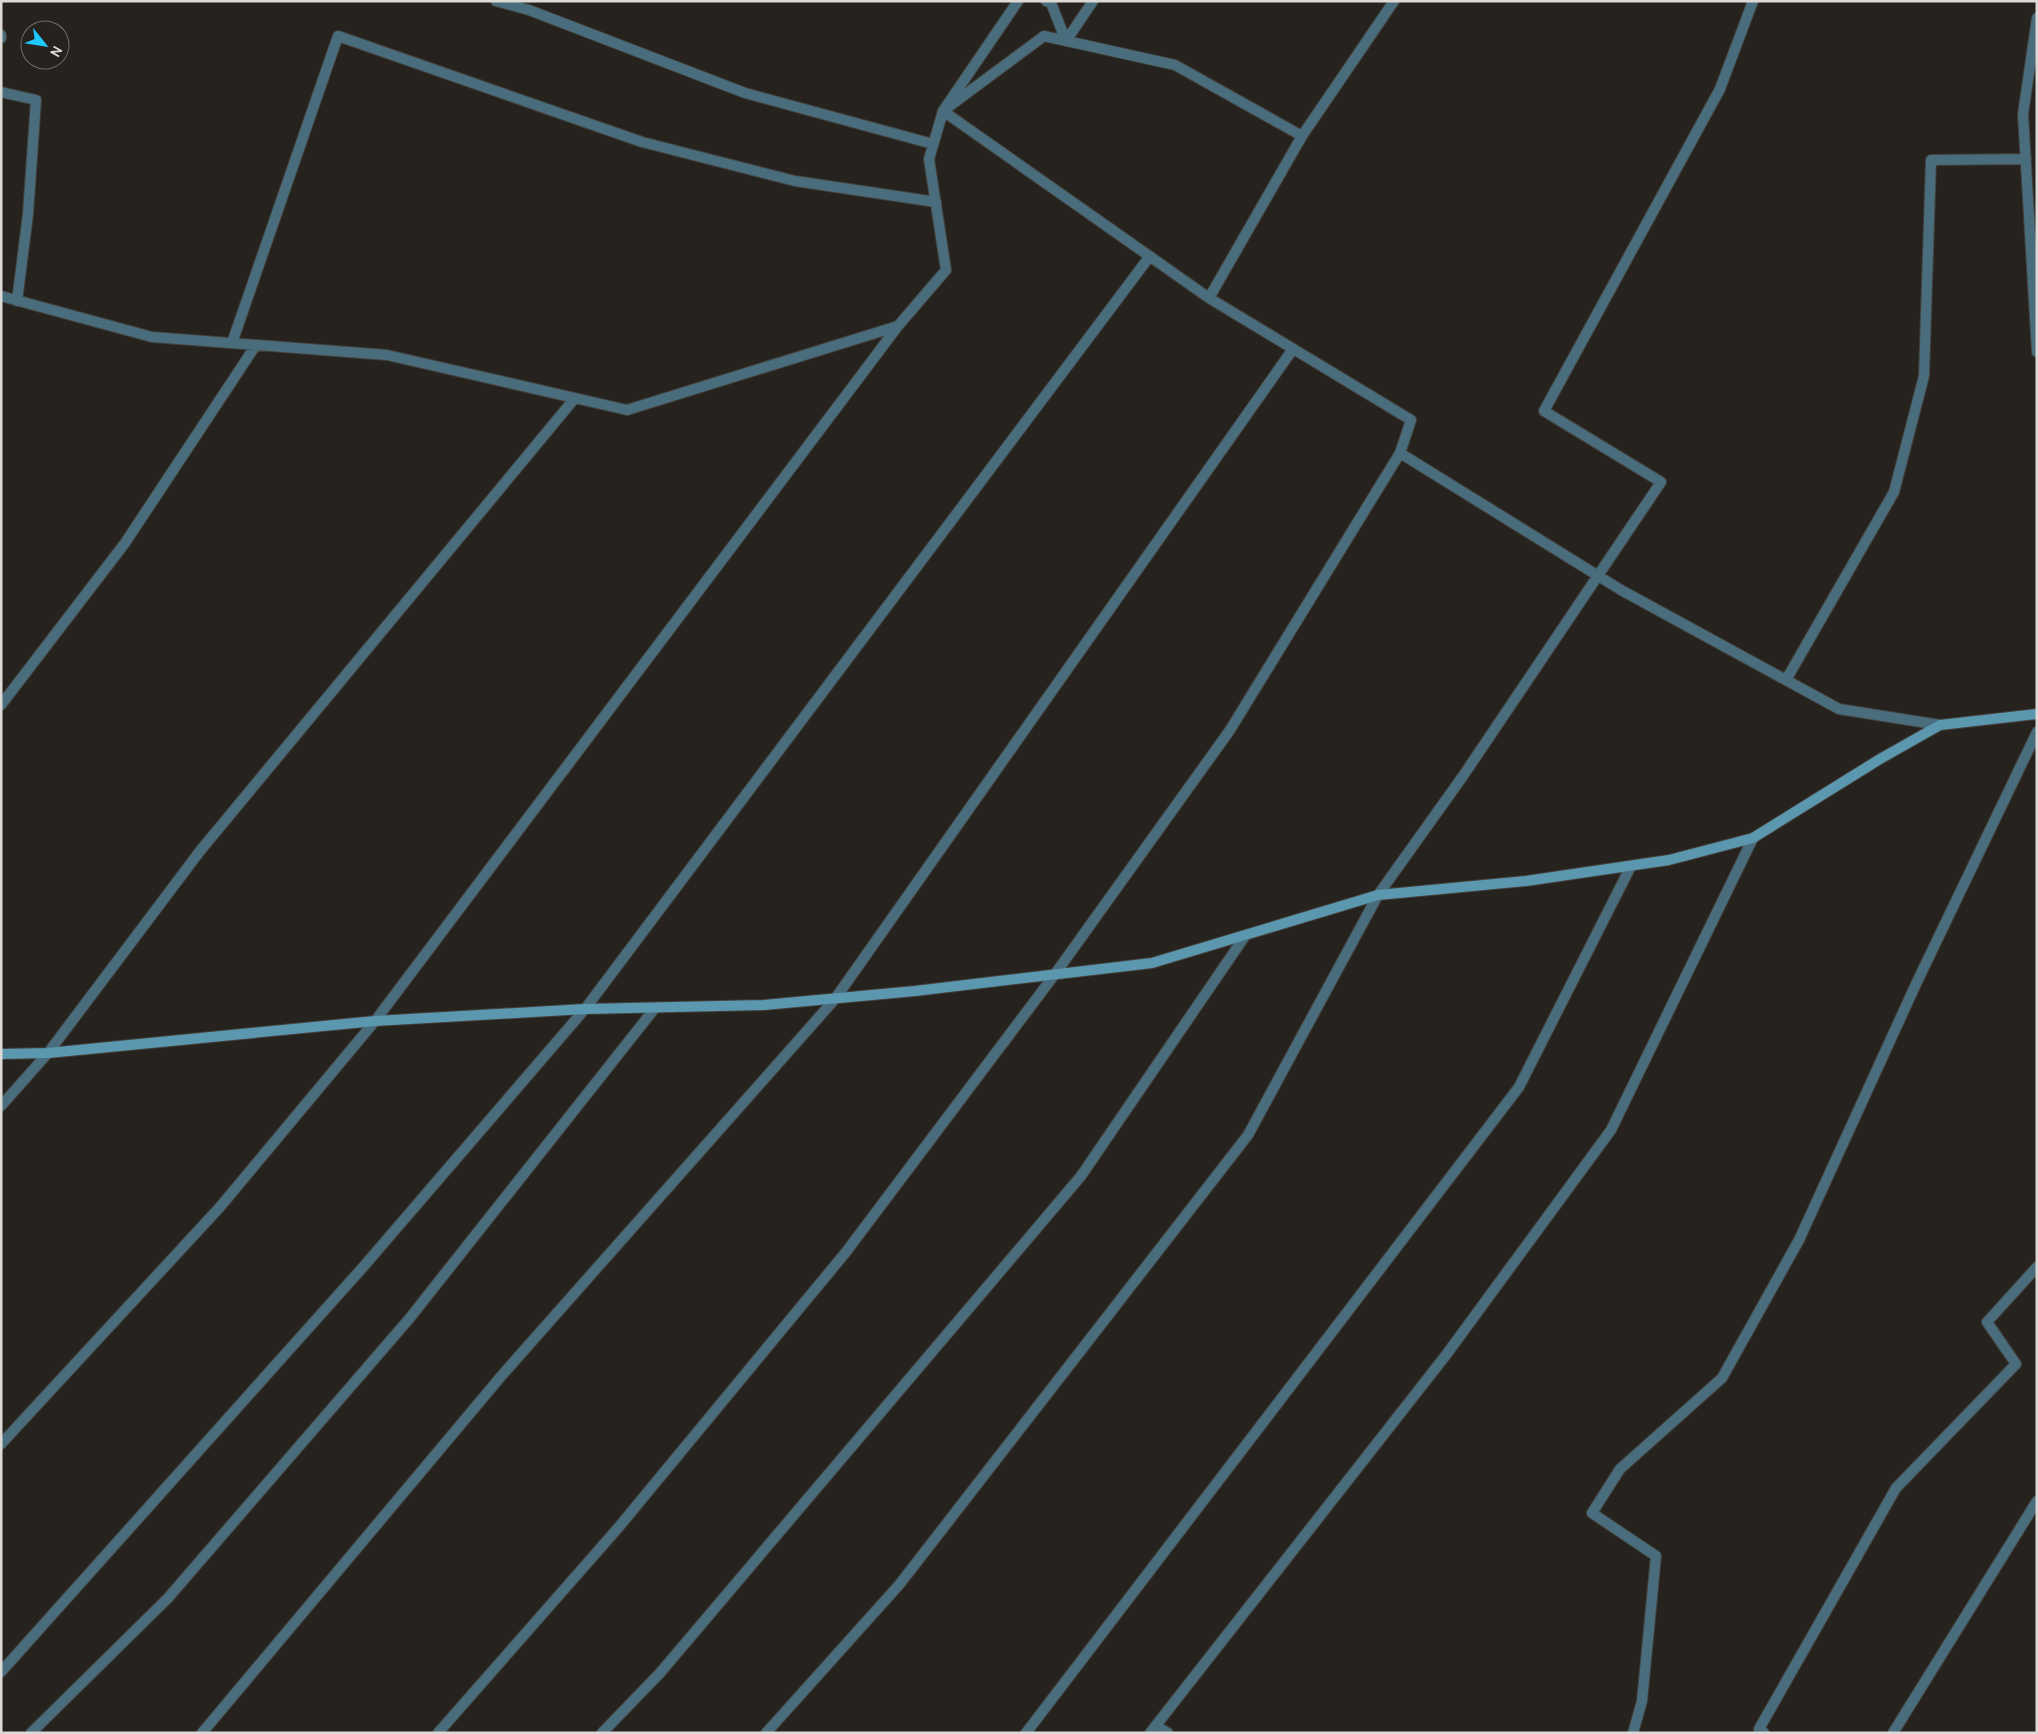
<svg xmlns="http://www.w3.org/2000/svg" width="2038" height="1734" font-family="Cabin,sans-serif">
<rect width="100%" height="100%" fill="#26231f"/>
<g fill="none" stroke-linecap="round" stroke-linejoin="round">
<g stroke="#43403c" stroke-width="12">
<path id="service" d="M 1150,1733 L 1446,1355 L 1611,1130 L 1753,838"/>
</g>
<g stroke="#43403c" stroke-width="12">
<path id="minor" d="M 496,1 L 529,10 L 745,93 L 933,144
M 1018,1 L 943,111 L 1209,298 L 1411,420 L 1400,453 L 1621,590 L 1839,709 L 1940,725
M 1046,1 L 1051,3 L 1066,41
M 2037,18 L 2023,114 L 2037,352
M 1,35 L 1,38
M 1066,41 L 1093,1
M 1,92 L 36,100 L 28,214 L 17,301
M 1,296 L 152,337 L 387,355 L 627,410 L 898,326 L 946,270 L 929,159 L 943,111 L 1044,36 L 1175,65 L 1302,136
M 1209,298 L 1302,136 L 1394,1
M 232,343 L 338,36 L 642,142 L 795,181 L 936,202
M 1786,680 L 1894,492 L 1924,376 L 1931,160 L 2026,159
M 1,705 L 125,543 L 256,345
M 1,1106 L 48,1053 L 200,851 L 575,398
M 1,1444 L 220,1207 L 375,1021 L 898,326
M 1,1672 L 364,1266 L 585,1009 L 1150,256
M 1156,1726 L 1168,1733
M 31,1733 L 168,1598 L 409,1319 L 655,1008
M 202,1733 L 503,1374 L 835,999 L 1293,349
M 438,1733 L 618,1528 L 846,1252 L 1055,974 L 1230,730 L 1400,453
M 602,1733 L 660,1673 L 1081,1176 L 1245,936
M 766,1733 L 899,1585 L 1248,1135 L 1378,895 L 1463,776 L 1661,482 L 1544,411 L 1720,89 L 1753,1
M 1026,1733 L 1519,1087 L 1631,866
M 1633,1733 L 1642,1701 L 1656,1556 L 1592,1513 L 1620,1469 L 1722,1378 L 1799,1240 L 1916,984 L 2037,732
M 1764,1733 L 1759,1729 L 1896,1488 L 2016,1364 L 1987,1322 L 2037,1267
M 1893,1733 L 2037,1501"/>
</g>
<g stroke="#43403c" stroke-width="12">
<path id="secondary" d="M 1,1054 L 48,1053 L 375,1021 L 585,1009 L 764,1005 L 915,991 L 1152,963 L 1378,895 L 1526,881 L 1669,860 L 1753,838 L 1880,759 L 1940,725 L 2037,714"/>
</g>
<use href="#service" stroke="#496d7c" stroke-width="10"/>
<use href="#minor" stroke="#496d7c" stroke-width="10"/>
<use href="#secondary" stroke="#5b97af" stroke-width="10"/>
</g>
<rect width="2038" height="1734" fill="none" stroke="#dcd9d7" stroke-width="5"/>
<g transform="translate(45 45) rotate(120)"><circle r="24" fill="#26231f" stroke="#6f6c69"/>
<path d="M0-4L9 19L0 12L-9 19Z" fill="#20c9fd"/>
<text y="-8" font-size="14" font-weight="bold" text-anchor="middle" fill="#dcd9d7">N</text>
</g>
</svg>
